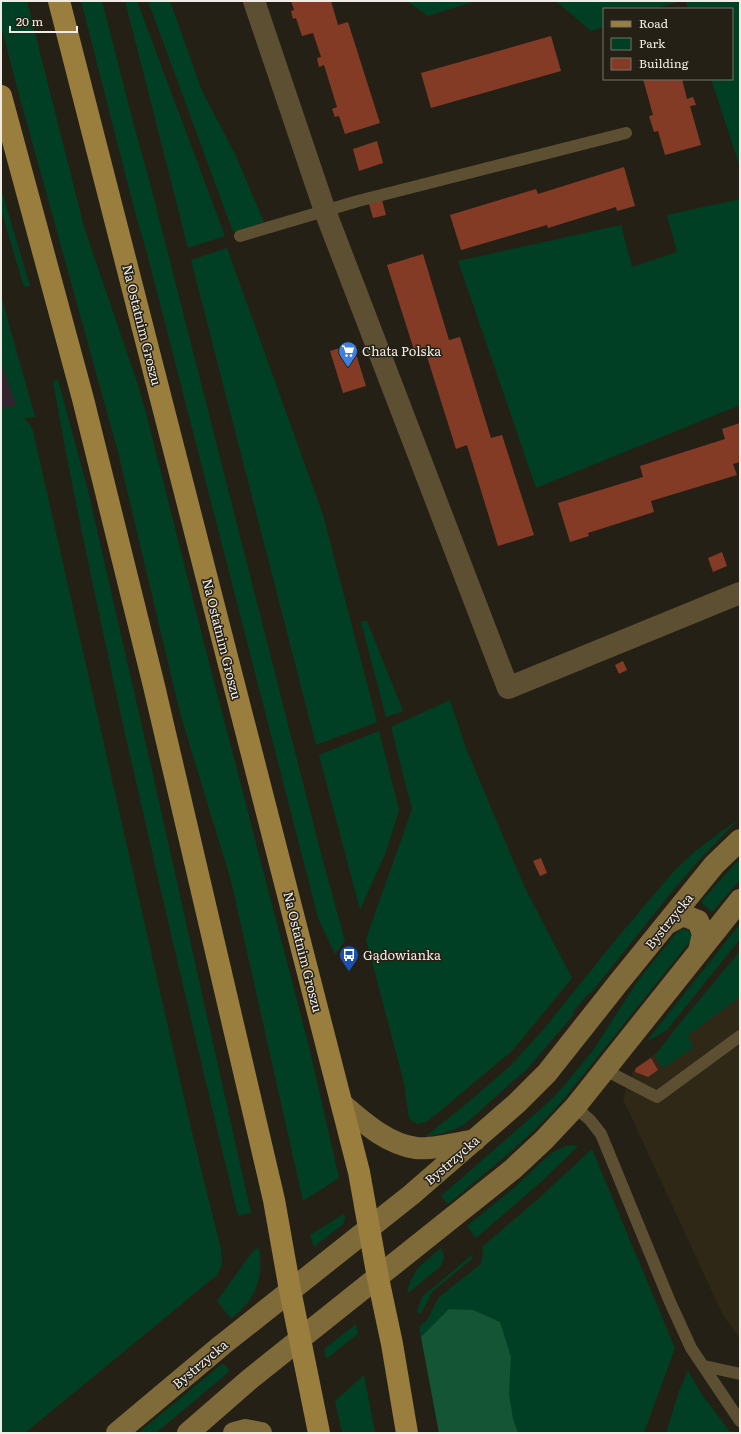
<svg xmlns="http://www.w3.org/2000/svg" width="741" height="1434" font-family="Literata,serif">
<rect width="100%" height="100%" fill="#252016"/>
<path fill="#2f2817" d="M 740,991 L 740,1339 L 723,1315 L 623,1099 L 634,1069 Z"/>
<path fill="#32232e" d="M 1,296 L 35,417 L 1,419 Z"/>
<path fill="#003f23" d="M 1,1 L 27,1 L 84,227 L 137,382 L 148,421 L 206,651 L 309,1047 L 339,1178 L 303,1201 L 231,881 L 180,713 L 118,452 L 20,98 L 1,26 Z
M 81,1 L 102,1 L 133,122 L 150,183 L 320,850 L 345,941 L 335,954 L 318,918 L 315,906 L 148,257 L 135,212 Z
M 125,1 L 137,1 L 225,236 L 188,248 Z
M 148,1 L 170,1 L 202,91 L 235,154 L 264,222 L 233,232 Z
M 407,1 L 476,1 L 428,16 Z
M 556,1 L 680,1 L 656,9 L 604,9 L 604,27 L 591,31 Z
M 686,1 L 740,1 L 740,167 L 711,79 L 732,79 L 732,9 L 688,9 Z
M 1,189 L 3,195 L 30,286 L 24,287 L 1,210 Z
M 740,199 L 740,405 L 536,488 L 458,261 L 621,225 L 632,267 L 677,252 L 667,215 Z
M 227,248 L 323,515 L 377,722 L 316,745 L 191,260 Z
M 1,296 L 35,417 L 24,418 L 29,423 L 33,431 L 190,1124 L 221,1249 L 222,1264 L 217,1275 L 25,1433 L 1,1433 L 1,409 L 16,405 L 1,362 Z
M 58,380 L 88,491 L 149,757 L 251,1213 L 238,1216 C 196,1042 155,868 116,693 C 94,589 71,486 53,381 Z
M 363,621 L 367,621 L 403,711 L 386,717 L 361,622 Z
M 450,700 L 466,748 L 524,886 L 572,978 L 513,1050 L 439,1112 L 426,1122 L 417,1124 L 409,1119 L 404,1083 L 366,939 L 412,809 L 391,727 Z
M 379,731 L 399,810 L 386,852 L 360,910 L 319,755 Z
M 740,818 L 699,860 L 670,894 L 591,993 L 589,993 L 573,1012 L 574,1014 L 529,1067 L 465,1124 C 452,1131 441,1135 426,1136 L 471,1100 L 510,1066 L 543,1030 L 618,937 L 675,870 L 698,849 Z
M 740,859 L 740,880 L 712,912 L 701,902 L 732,867 Z
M 740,924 L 740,939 L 667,1030 L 646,1042 Z
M 683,929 L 688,930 L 692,935 L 691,940 L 563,1100 C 529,1139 487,1171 448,1204 L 441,1196 L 551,1100 L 563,1087 L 594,1049 L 637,982 L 677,932 Z
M 740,951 L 740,997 L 687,1036 L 694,1047 L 663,1068 L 655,1056 L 676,1028 Z
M 574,1145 L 578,1146 L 540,1183 L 476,1238 L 467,1226 L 514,1188 L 551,1153 L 566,1146 Z
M 592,1149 L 675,1348 L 644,1433 L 439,1433 L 419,1327 L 427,1320 L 439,1297 L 481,1264 L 483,1254 L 482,1247 L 537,1200 Z
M 344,1214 L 345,1218 L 343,1224 L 314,1247 L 310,1235 Z
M 259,1248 C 264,1279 255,1300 231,1319 L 217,1301 L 253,1251 Z
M 441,1248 L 444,1257 L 441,1266 L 407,1294 C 412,1268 423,1264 441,1248 Z
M 473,1254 L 472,1259 L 433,1291 L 421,1313 L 418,1314 L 417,1311 L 422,1297 Z
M 356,1324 L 358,1334 L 326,1359 L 324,1349 Z
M 223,1363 L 230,1371 L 156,1433 L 138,1433 Z
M 688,1371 L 702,1395 L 731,1433 L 666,1433 L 679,1391 Z
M 364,1375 L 375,1433 L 342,1433 L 335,1401 Z"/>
<path fill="#135534" d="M 449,1309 L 473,1310 L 500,1322 L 511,1357 L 509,1393 L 513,1419 L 518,1433 L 439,1433 L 421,1337 Z"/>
<path fill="#843b26" d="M 291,1 L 331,1 L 338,25 L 348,22 L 380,123 L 345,134 L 339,116 L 335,117 L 332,109 L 337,107 L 324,65 L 319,67 L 317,58 L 321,57 L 313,33 L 302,36 L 296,18 L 293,19 L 291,11 L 294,10 Z
M 551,36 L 561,71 L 431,108 L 421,73 Z
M 643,79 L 682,79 L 687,99 L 693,97 L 696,105 L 690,106 L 701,145 L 665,155 L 658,131 L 654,132 L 649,116 L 653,115 Z
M 377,141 L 383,163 L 359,171 L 353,149 Z
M 624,167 L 635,206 L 617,211 L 616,207 L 548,228 L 547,225 L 461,250 L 450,215 L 536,189 L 538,194 Z
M 382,200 L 386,215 L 373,218 L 369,204 Z
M 423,254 L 449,340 L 460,337 L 491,438 L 502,435 L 534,535 L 498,546 L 467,445 L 456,449 L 424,347 L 414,350 L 387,265 Z
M 353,344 L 366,386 L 343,393 L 330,351 Z
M 740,423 L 740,462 L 733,464 L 737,475 L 651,501 L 654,512 L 588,533 L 589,536 L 570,542 L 558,503 L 643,477 L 640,466 L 725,439 L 722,429 Z
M 722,552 L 727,566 L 713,572 L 708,558 Z
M 623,661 L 627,670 L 619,674 L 615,665 Z
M 541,858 L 547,873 L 540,876 L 533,861 Z
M 651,1058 L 658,1070 L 648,1077 L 635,1072 L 636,1068 Z"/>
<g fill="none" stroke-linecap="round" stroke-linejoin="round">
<path stroke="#5d5032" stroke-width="12" d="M 240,236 L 358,201 L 626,133
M 605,1070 L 657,1097 L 740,1036
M 575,1107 L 590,1120 L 601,1134 L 670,1302 L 691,1348 L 740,1421
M 704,1366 L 740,1374"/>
<path stroke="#5d5032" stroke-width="22" d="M 254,1 L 325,211 L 508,688 L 740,593"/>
<path stroke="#7f6a39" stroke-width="22" d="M 668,923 L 683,915 L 698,921 L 703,934 L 699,951
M 342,1104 C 363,1122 387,1144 416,1148 C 431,1150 459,1143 475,1140
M 117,1433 L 222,1345 L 411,1195 L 517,1103 L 547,1073 L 619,982 L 714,865 L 740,840
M 188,1433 L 250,1379 L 513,1169 L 544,1140 L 575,1107 L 740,900
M 234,1433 L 245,1430 L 261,1433"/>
<path stroke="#9a7e3d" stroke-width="22" d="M 59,1 L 359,1172 L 378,1278 L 392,1344 L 407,1433
M 1,96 L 83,399 L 154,686 L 274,1200 L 290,1290 L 319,1433"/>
</g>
<defs>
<g id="supermarket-pin" transform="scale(1)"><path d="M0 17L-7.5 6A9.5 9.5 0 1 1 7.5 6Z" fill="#3f7fe0" stroke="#252016"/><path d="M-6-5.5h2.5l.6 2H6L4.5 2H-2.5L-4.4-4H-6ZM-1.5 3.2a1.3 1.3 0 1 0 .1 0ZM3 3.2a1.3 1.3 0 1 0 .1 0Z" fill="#fff"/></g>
<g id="bus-pin" transform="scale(1)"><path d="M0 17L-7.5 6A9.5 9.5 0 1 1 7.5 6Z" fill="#1a4fb4" stroke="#252016"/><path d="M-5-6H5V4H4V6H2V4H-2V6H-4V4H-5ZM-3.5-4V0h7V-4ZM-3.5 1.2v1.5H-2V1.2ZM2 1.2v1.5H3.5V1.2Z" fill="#fff"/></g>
</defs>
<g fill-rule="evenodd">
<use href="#supermarket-pin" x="348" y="351"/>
<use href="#bus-pin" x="349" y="955"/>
</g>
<g text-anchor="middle" stroke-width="3" stroke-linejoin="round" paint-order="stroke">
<g font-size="13" fill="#f0ece5" stroke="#252016">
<text transform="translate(142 325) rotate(76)" y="5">Na Ostatnim Groszu</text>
<text transform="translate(222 639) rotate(76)" y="5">Na Ostatnim Groszu</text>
<text transform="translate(669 921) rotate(-51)" y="5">Bystrzycka</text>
<text transform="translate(303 952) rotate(76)" y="5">Na Ostatnim Groszu</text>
<text transform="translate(452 1160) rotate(-41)" y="5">Bystrzycka</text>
<text transform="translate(200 1364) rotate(-40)" y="5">Bystrzycka</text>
</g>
<g font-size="13" fill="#f0ece5" stroke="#252016" text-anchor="start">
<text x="362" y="356">Chata Polska</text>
<text x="363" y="960">Gądowianka</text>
</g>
</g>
<rect width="741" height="1434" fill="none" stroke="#f0ece5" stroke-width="4"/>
<rect x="603" y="8" width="130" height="72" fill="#252016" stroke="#767269"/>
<rect x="611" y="21" width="20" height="6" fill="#9a7e3d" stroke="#767269"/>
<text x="639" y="28" font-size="12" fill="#f0ece5">Road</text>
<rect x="611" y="38" width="20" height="12" fill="#003f23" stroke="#767269"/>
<text x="639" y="48" font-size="12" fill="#f0ece5">Park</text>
<rect x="611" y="58" width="20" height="12" fill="#843b26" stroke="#767269"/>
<text x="639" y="68" font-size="12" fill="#f0ece5">Building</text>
<path d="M10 26v6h67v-6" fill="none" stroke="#f0ece5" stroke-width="2"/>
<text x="16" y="26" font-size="12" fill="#f0ece5" stroke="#252016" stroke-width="3" paint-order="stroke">20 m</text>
</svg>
